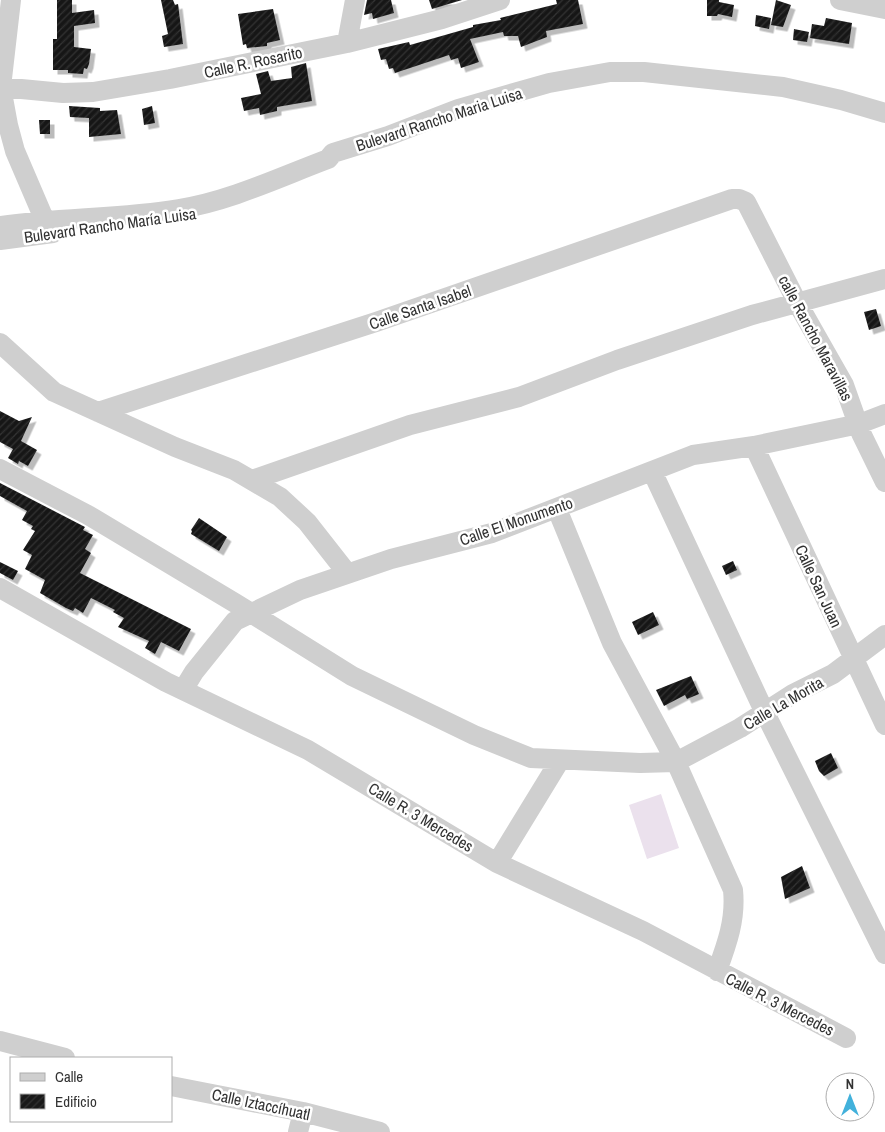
<svg xmlns="http://www.w3.org/2000/svg" width="885" height="1132" font-family="'Archivo Narrow',sans-serif">
<defs>
<pattern id="building-hatch" width="6" height="6" patternUnits="userSpaceOnUse" patternTransform="scale(1.25)"><rect width="6" height="6" fill="#191919"/><path d="M-1 1l2-2M0 6l6-6M5 7l2-2" fill="none" stroke="#323232"/></pattern>
<filter id="shadow"><feDropShadow dx="4.5" dy="4.5" stdDeviation="0" flood-color="#0004"/></filter>
</defs>
<rect width="100%" height="100%" fill="#fff"/>
<path fill="#ebe1ed" d="M 661,794 L 679,848 L 647,859 L 629,805 Z"/>
<path fill="url(#building-hatch)" filter="url(#shadow)" d="M 57,0 L 72,0 L 72,13 L 94,10 L 95,23 L 74,26 L 74,47 L 91,49 L 89,64 L 87,69 L 84,68 L 83,74 L 68,73 L 68,70 L 53,70 L 53,39 L 57,39 Z
M 161,0 L 173,0 L 175,5 L 178,4 L 183,44 L 164,47 L 162,36 L 168,34 Z
M 367,0 L 391,0 L 394,13 L 373,19 L 372,13 L 364,15 Z
M 429,0 L 462,0 L 432,9 Z
M 556,0 L 578,0 L 583,24 L 546,31 L 547,37 L 521,47 L 518,36 L 504,36 L 503,32 L 470,39 L 479,62 L 461,68 L 458,58 L 451,60 L 449,55 L 395,73 L 393,68 L 389,69 L 386,59 L 381,60 L 378,49 L 409,42 L 410,45 L 473,27 L 473,25 L 501,20 L 500,18 L 557,4 Z
M 707,0 L 719,0 L 719,2 L 734,5 L 732,17 L 718,14 L 717,16 L 707,16 Z
M 776,0 L 791,5 L 783,27 L 771,25 Z
M 273,9 L 280,40 L 267,43 L 267,46 L 247,48 L 246,44 L 243,45 L 238,14 Z
M 756,15 L 771,18 L 769,29 L 755,26 Z
M 826,18 L 852,23 L 849,44 L 810,38 L 812,24 L 824,26 Z
M 794,29 L 809,32 L 807,42 L 793,40 Z
M 306,63 L 312,101 L 277,107 L 277,111 L 260,115 L 259,108 L 244,111 L 241,98 L 261,94 L 256,74 L 268,71 L 271,81 L 292,78 L 291,67 Z
M 69,106 L 100,108 L 100,111 L 117,110 L 121,134 L 89,137 L 89,118 L 70,117 Z
M 152,106 L 155,123 L 144,125 L 142,109 Z
M 39,120 L 50,120 L 50,134 L 40,134 Z
M 876,309 L 881,326 L 869,330 L 864,312 Z
M 0,411 L 19,421 L 32,417 L 21,441 L 37,450 L 28,466 L 19,461 L 18,464 L 8,458 L 13,449 L 0,442 Z
M 0,483 L 85,527 L 83,530 L 93,535 L 85,549 L 91,553 L 80,573 L 191,629 L 179,651 L 161,642 L 155,654 L 145,648 L 149,641 L 118,627 L 124,618 L 113,612 L 115,610 L 91,598 L 83,613 L 75,608 L 73,611 L 66,608 L 40,593 L 45,580 L 25,569 L 32,555 L 23,550 L 35,531 L 31,529 L 33,526 L 22,520 L 27,511 L 0,496 Z
M 199,518 L 227,537 L 219,551 L 191,534 L 192,531 L 191,530 Z
M 733,561 L 737,570 L 726,575 L 722,566 Z
M 0,562 L 18,571 L 13,580 L 0,573 Z
M 653,612 L 659,625 L 638,635 L 632,622 Z
M 691,676 L 699,694 L 687,699 L 685,695 L 664,706 L 656,690 Z
M 831,753 L 838,768 L 824,776 L 819,771 L 815,761 Z
M 802,866 L 810,888 L 785,899 L 781,877 Z"/>
<g fill="none" stroke-linecap="round" stroke-linejoin="round">
<path stroke="#cfcfcf" stroke-width="20" d="M 11,0 L 1,87 L 8,125 L 15,151 L 45,221
M 840,0 L 885,9
M 347,43 L 355,0
M 0,87 L 63,93 L 93,92 L 170,79 L 347,43 L 442,19 L 500,0
M 0,226 C 59,217 120,219 179,209 C 230,201 280,177 328,159 L 333,153 L 388,136 L 458,109 L 549,83 L 610,72 L 644,72 L 783,87 L 841,100 L 885,113
M 0,240 L 53,233
M 0,343 L 54,392 L 175,447 L 234,470 L 280,497 L 307,522 L 347,573
M 98,412 L 376,322 L 732,199 L 739,199 L 746,202 L 798,304 L 844,385 L 861,433 L 885,482
M 754,446 L 885,725
M 0,469 L 88,515 L 235,603 L 352,676 L 474,735 L 531,758 L 640,763 L 676,762 L 740,728 L 793,694 L 833,674 L 885,635
M 652,471 L 764,711 L 885,954
M 252,480 L 410,425 L 519,397 L 617,360 L 752,315 L 885,279
M 557,509 L 612,643 L 676,762 L 733,890 C 736,919 727,944 717,971
M 0,588 L 166,682 L 308,750 L 497,863 L 643,931 L 846,1038
M 183,690 L 194,672 L 235,621 L 300,590 L 391,559 L 492,533 L 693,455 L 754,446 L 859,424 L 885,414
M 497,863 L 560,760
M 0,1041 L 65,1058
M 171,1086 L 303,1112 L 380,1132
M 298,1132 L 303,1112"/>
</g>
<g text-anchor="middle" stroke-width="5" stroke-linejoin="round" paint-order="stroke">
<g font-size="16" fill="#323232" stroke="#fff">
<text transform="translate(253 62) rotate(-12)" y="6">Calle R. Rosarito</text>
<text transform="translate(439 119) rotate(-18)" y="6">Bulevard Rancho Maria Luisa</text>
<text transform="translate(110 225) rotate(-8)" y="6">Bulevard Rancho María Luisa</text>
<text transform="translate(420 307) rotate(-19)" y="6">Calle Santa Isabel</text>
<text transform="translate(816 338) rotate(62)" y="6">calle Rancho Maravillas</text>
<text transform="translate(516 521) rotate(-19)" y="6">Calle El Monumento</text>
<text transform="translate(819 586) rotate(65)" y="6">Calle San Juan</text>
<text transform="translate(783 703) rotate(-30)" y="6">Calle La Morita</text>
<text transform="translate(421 817) rotate(31)" y="6">Calle R. 3 Mercedes</text>
<text transform="translate(780 1004) rotate(27)" y="6">Calle R. 3 Mercedes</text>
<text transform="translate(261 1104) rotate(12)" y="6">Calle Iztaccíhuatl</text>
</g>
</g>
<rect x="10" y="1057" width="162" height="65" fill="#ffffff" stroke="#adadad"/>
<rect x="20" y="1073" width="25" height="8" fill="#cfcfcf" stroke="#adadad"/>
<text x="55" y="1082" font-size="15" fill="#323232">Calle</text>
<rect x="20" y="1094" width="25" height="15" fill="url(#building-hatch)" stroke="#adadad"/>
<text x="55" y="1107" font-size="15" fill="#323232">Edificio</text>
<g transform="translate(850 1097)"><circle r="24" fill="#ffffff" stroke="#adadad"/>
<path d="M0-4L9 19L0 12L-9 19Z" fill="#42b1db"/>
<text y="-8" font-size="14" font-weight="bold" text-anchor="middle" fill="#323232">N</text>
</g>
</svg>
